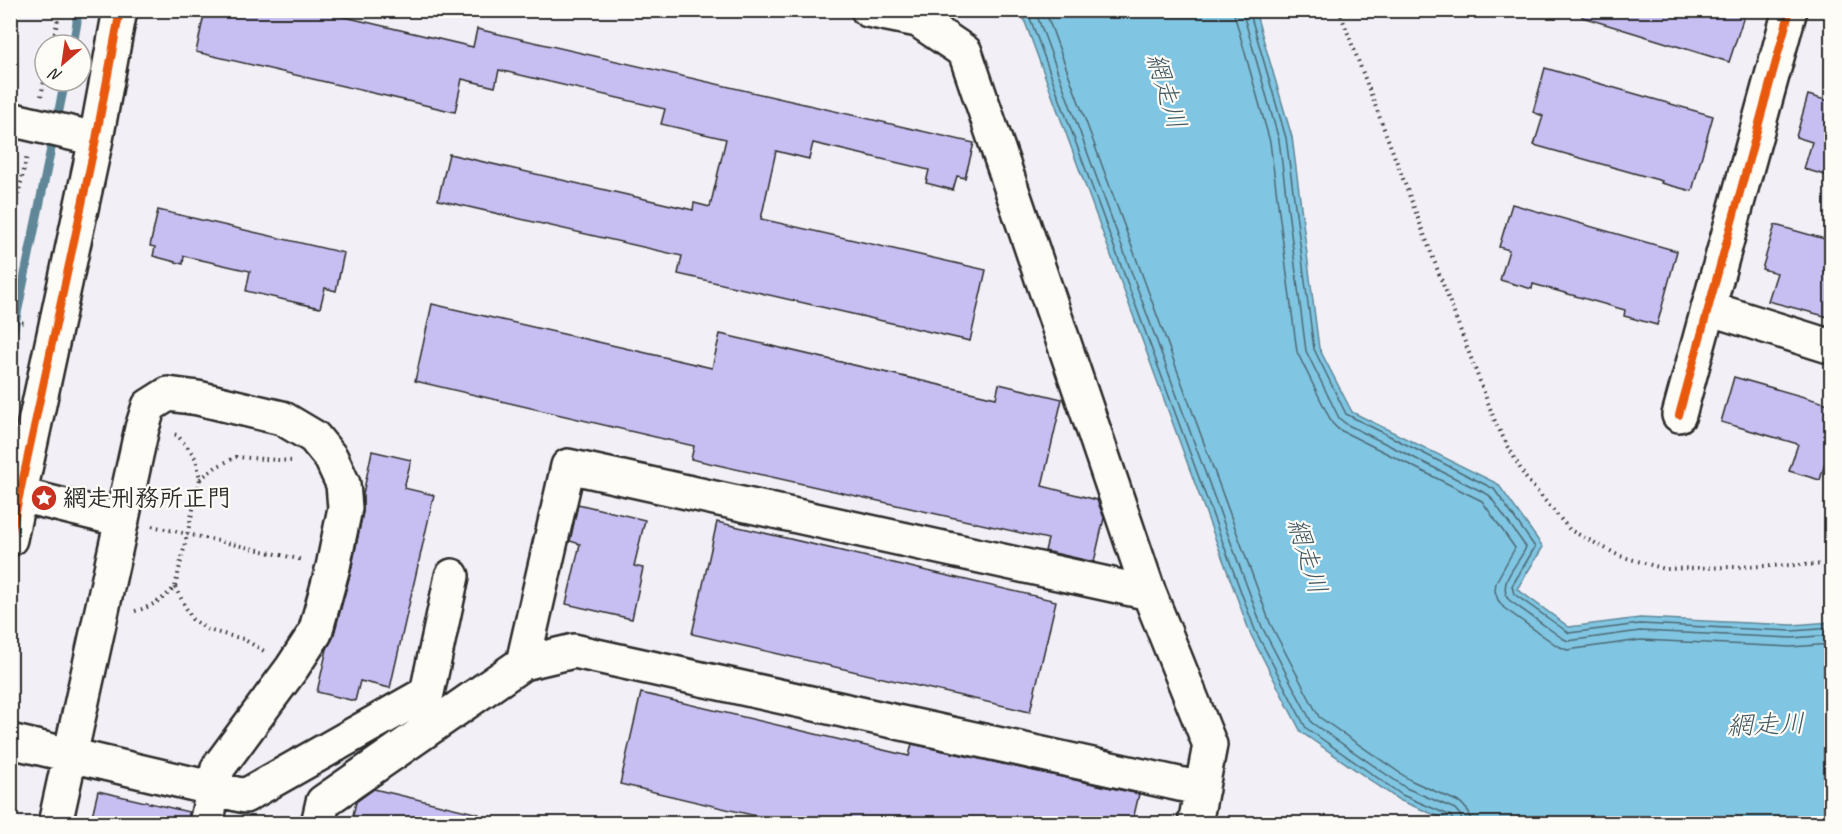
<svg xmlns="http://www.w3.org/2000/svg" width="1842" height="834" font-family="Caveat,'Klee One',sans-serif">
<rect width="100%" height="100%" fill="#f2f0f6"/>
<filter id="ink" filterUnits="userSpaceOnUse"><feTurbulence type="fractalNoise" baseFrequency=".0167" numOctaves="2"/><feDisplacementMap in="SourceGraphic" scale="12" xChannelSelector="R" yChannelSelector="G"/><feConvolveMatrix kernelMatrix="1 2 1 2 8 2 1 2 1" color-interpolation-filters="sRGB"/></filter>
<g filter="url(#ink)">
<path fill="#80c5e1" stroke="#5e8798" stroke-width="1.5" d="M 1021,11 L 1255,11 L 1292,137 L 1319,348 L 1352,412 L 1498,484 L 1543,547 L 1517,589 L 1569,627 L 1640,618 L 1792,625 L 1831,622 L 1831,823 L 1454,823 L 1399,800 L 1301,732 L 1250,633 Z"/>
<g fill="none" stroke-linecap="round" stroke-linejoin="round">
<path stroke="#4d6974" stroke-width="1.5" d="M 1027,10 L 1255,630 L 1306,728 L 1402,795 L 1451,816 L 1454,824
M 1035,10 L 1262,627 L 1312,723 L 1406,788 L 1455,809 L 1461,816 L 1462,824
M 1045,10 L 1270,623 L 1319,717 L 1410,780 L 1461,803 L 1469,812 L 1471,824
M 1233,10 L 1270,142 L 1297,352 L 1332,423 L 1338,429 L 1482,501 L 1515,548 L 1496,582 L 1495,591 L 1498,600 L 1504,608 L 1556,645 L 1567,650 L 1641,640 L 1791,647 L 1832,644
M 1242,10 L 1279,140 L 1306,351 L 1339,418 L 1346,424 L 1489,495 L 1526,547 C 1520,563 1496,582 1509,600 L 1562,638 L 1568,641 L 1640,631 L 1792,638 L 1832,635
M 1249,10 L 1286,138 L 1314,349 L 1346,414 L 1494,489 L 1535,547 L 1512,586 L 1514,594 L 1569,633 L 1640,624 L 1792,631 L 1832,628"/>
<path stroke="#5e8798" stroke-width="9" d="M 73,45 L 77,22 L 76,10
M 10,347 L 65,81"/>
</g>
<path fill="#c7bff2" stroke="#2b2b2b" stroke-width="1.5" d="M 205,10 L 315,10 L 473,47 L 477,29 L 974,143 L 965,178 L 957,176 L 953,190 L 926,183 L 929,170 L 813,143 L 809,159 L 776,151 L 761,219 L 986,270 L 970,341 L 678,274 L 682,256 L 438,200 L 449,154 L 693,210 L 694,203 L 710,207 L 726,139 L 661,124 L 665,109 L 499,70 L 495,87 L 462,79 L 455,112 L 196,52 Z
M 1583,10 L 1746,10 L 1729,62 L 1582,17 Z
M 1545,68 L 1713,116 L 1692,191 L 1661,183 L 1662,181 L 1534,145 L 1543,116 L 1533,112 Z
M 1808,95 L 1825,100 L 1832,99 L 1832,177 L 1804,169 L 1812,142 L 1796,137 Z
M 1512,204 L 1677,251 L 1657,325 L 1624,316 L 1625,310 L 1533,284 L 1532,289 L 1500,280 L 1509,250 L 1499,247 Z
M 158,210 L 344,253 L 336,291 L 325,288 L 320,308 L 246,291 L 250,271 L 184,256 L 183,264 L 153,256 L 155,247 L 150,246 Z
M 1775,225 L 1832,241 L 1832,318 L 1768,301 L 1777,273 L 1762,269 Z
M 432,304 L 712,368 L 720,334 L 996,398 L 999,384 L 1062,399 L 1042,486 L 1097,500 L 1104,518 L 1094,562 L 1045,551 L 1048,539 L 691,459 L 694,446 L 415,381 Z
M 1734,377 L 1832,405 L 1832,454 L 1828,453 L 1820,480 L 1789,471 L 1798,444 L 1721,422 Z
M 372,451 L 411,460 L 404,488 L 434,495 L 390,688 L 360,681 L 355,701 L 317,692 L 327,649 L 333,638 L 351,571 L 363,512 L 363,494 Z
M 578,504 L 645,520 L 634,566 L 643,568 L 632,619 L 566,604 L 580,544 L 570,541 Z
M 717,522 L 1056,601 L 1030,712 L 692,634 Z
M 641,693 L 909,756 L 912,744 L 1139,794 L 1132,824 L 790,824 L 620,784 Z
M 374,789 L 479,814 L 478,824 L 351,824 L 356,802 Z
M 98,791 L 189,812 L 188,824 L 90,824 Z"/>
<g fill="none" stroke-linecap="round" stroke-linejoin="round">
<g stroke="#2b2b2b" stroke-width="38">
<path id="minor" d="M 868,10 L 918,20 L 965,52 L 1149,593 L 1210,745 L 1195,824
M 10,119 L 96,139
M 1708,308 L 1832,347
M 1679,415 L 1790,10
M 20,495 L 122,520
M 10,539 L 96,139 L 120,10
M 523,663 L 568,466 L 1149,593
M 10,741 L 245,796 L 427,693 L 452,576
M 55,824 L 142,428 L 149,406 L 168,394 L 198,398 L 282,418 L 314,437 L 331,458 L 343,484 L 345,508 L 333,567 L 315,633 L 292,668 L 218,768 L 206,824
M 318,824 L 323,802 L 523,663 L 574,651 L 1202,789"/>
</g>
<path stroke="#2b2b2b" stroke-width="4" stroke-dasharray="1.5 4.5" stroke-linecap="butt" d="M 1339,10 L 1496,424 L 1525,477 L 1570,530 L 1620,556 L 1665,569 L 1832,564
M 54,37 L 82,43
M 52,45 L 60,10
M 41,96 L 45,76
M 10,230 L 27,156
M 10,321 L 25,323
M 200,479 L 216,467 L 236,457 L 292,461
M 152,526 L 303,560
M 175,587 L 192,619 L 208,630 L 243,639 L 266,652
M 135,611 C 152,607 163,599 175,587 L 200,479 L 196,459 L 189,449 L 177,435 L 172,434"/>
<use href="#minor" stroke="#fdfcf7" stroke-width="33"/>
<g stroke="#fdfcf7" stroke-width="11">
<path id="cycleway" d="M 1679,415 L 1790,10
M 10,539 L 96,139 L 120,10"/>
</g>
<use href="#cycleway" stroke="#e8590c" stroke-width="8"/>
</g>
</g>
<defs>
<g id="sight-disc" transform="scale(1.35)"><circle r="9.5" fill="#c8321e" stroke="#fdfcf7"/><path d="M0-6L1.8-2.2L6-1.7L2.9 1.2L3.7 5.4L0 3.3L-3.7 5.4L-2.9 1.2L-6-1.7L-1.8-2.2Z" fill="#fff"/></g>
</defs>
<g fill-rule="evenodd">
<use href="#sight-disc" x="44" y="498"/>
</g>
<g text-anchor="middle" stroke-width="4.5" stroke-linejoin="round" paint-order="stroke">
<g font-size="24" font-weight="bold" fill="#2b2b2b" stroke="#fdfcf7" text-anchor="start">
<text x="63" y="506">網走刑務所正門</text>
</g>
<g font-size="26" font-style="italic" fill="#445962" stroke="#fdfcf7">
<text transform="translate(1167 91) rotate(73)" y="9">網走川</text>
<text transform="translate(1308 556) rotate(73)" y="9">網走川</text>
<text transform="translate(1766 724) rotate(-2)" y="9">網走川</text>
</g>
</g>
<rect width="1842" height="834" fill="none" stroke="#fdfcf7" stroke-width="36"/>
<rect x="18" y="18" width="1806" height="798" fill="none" stroke="#2b2b2b" stroke-width="2" filter="url(#ink)"/>
<g transform="translate(63 63) rotate(209)"><circle r="28" fill="#fdfcf7" stroke="#a9a8a5" stroke-width="1.5"/>
<path d="M0-4.5L10 22L0 15L-10 22Z" fill="#c8321e"/>
<text y="-9" font-size="16" font-weight="bold" text-anchor="middle" fill="#2b2b2b">N</text>
</g>
</svg>
